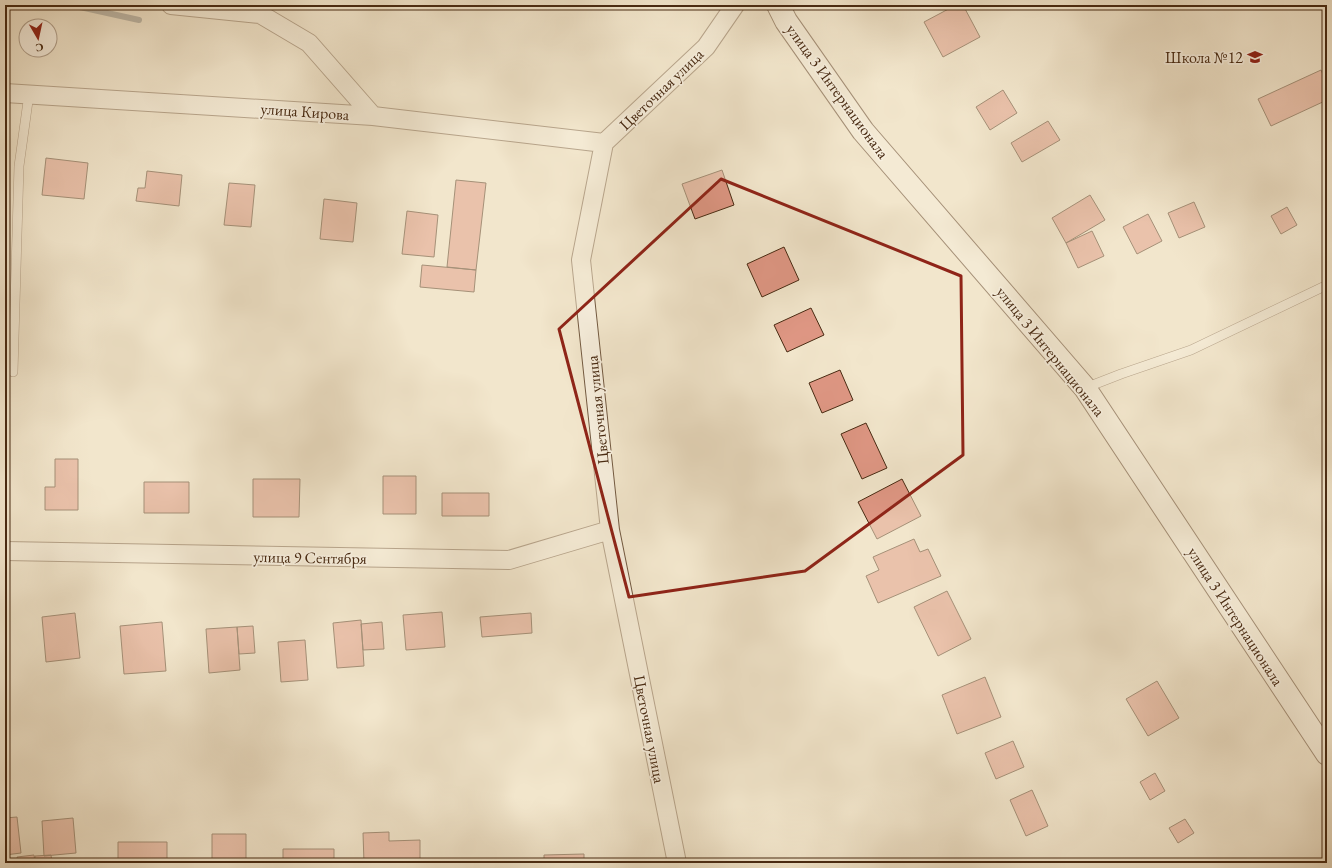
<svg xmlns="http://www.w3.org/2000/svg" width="1332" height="868" font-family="'EB Garamond',serif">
<rect width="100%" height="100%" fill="#f2e6cc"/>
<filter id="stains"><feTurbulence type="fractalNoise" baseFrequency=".005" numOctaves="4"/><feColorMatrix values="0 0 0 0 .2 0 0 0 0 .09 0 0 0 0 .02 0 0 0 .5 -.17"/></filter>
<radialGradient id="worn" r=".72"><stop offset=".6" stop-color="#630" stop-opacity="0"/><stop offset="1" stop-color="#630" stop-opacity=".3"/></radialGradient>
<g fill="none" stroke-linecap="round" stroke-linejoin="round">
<path stroke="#7e827c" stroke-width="6" d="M 71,5 L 139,20"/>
</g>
<path fill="#df9784" stroke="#482a12" d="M 956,5 L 963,5 L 980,37 L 943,57 L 924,22 Z
M 1321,70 L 1327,84 L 1327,100 L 1271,126 L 1258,99 Z
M 1003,90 L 1017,113 L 990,130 L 976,107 Z
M 1048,121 L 1060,140 L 1022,162 L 1011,143 Z
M 46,158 L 88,163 L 84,199 L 42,195 Z
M 722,170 L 734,205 L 695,219 L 682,184 Z
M 147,171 L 182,175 L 179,206 L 136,201 L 138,188 L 145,188 Z
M 456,180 L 486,183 L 476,270 L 447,267 Z
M 229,183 L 255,185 L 251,227 L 224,225 Z
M 1090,195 L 1105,220 L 1066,243 L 1052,218 Z
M 324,199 L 357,203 L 353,242 L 320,239 Z
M 1194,202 L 1205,227 L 1179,238 L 1168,213 Z
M 1287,207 L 1297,225 L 1281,234 L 1271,216 Z
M 407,211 L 438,215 L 434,257 L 402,254 Z
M 1148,214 L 1162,241 L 1137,254 L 1123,227 Z
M 1092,231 L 1104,256 L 1078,268 L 1066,243 Z
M 784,247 L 799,280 L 762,297 L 747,264 Z
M 422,265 L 476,270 L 474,292 L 420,287 Z
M 811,308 L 824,335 L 787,352 L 774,325 Z
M 840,370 L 853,400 L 822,413 L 809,383 Z
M 866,423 L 887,468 L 862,479 L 841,434 Z
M 55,459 L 78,459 L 78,510 L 45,510 L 45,487 L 55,487 Z
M 383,476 L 416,476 L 416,514 L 383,514 Z
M 253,479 L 300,479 L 299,517 L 253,517 Z
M 902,479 L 921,516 L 877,539 L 858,502 Z
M 144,482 L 189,482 L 189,513 L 144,513 Z
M 442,493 L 489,493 L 489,516 L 442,516 Z
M 914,539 L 920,552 L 928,549 L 941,576 L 878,603 L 866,576 L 879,570 L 873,557 Z
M 947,591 L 971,639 L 938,656 L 914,607 Z
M 442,612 L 445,647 L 406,650 L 403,615 Z
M 75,613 L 80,658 L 46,662 L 42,617 Z
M 531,613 L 532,633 L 482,637 L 480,617 Z
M 361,620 L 364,666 L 337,668 L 333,623 Z
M 162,622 L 166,671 L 124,674 L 120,626 Z
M 382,622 L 384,649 L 363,650 L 361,624 Z
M 253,626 L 255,653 L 239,654 L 237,627 Z
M 237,627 L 240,670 L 209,673 L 206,629 Z
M 305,640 L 308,680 L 281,682 L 278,642 Z
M 985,677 L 1001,717 L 957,734 L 942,695 Z
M 1157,681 L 1179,718 L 1148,736 L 1126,699 Z
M 1013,741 L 1024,767 L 996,779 L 985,753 Z
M 1155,773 L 1165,791 L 1150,800 L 1140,782 Z
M 1032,790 L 1048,826 L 1026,836 L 1010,800 Z
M 17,817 L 21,853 L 5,855 L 5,818 Z
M 73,818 L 76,853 L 44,856 L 42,821 Z
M 1185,819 L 1194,833 L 1178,843 L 1169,828 Z
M 389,832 L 389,841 L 420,840 L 420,863 L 364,863 L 363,833 Z
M 212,834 L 246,834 L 246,863 L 212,863 Z
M 118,842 L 167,842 L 167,863 L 118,863 Z
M 283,849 L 334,849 L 334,863 L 283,863 Z
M 584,854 L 584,863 L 544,863 L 544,855 Z
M 34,855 L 35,863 L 18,863 L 17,857 Z
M 51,855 L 52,863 L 35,863 L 35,856 Z"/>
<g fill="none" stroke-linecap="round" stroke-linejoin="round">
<g stroke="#725940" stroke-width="10">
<path id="lane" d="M 13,372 L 19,166 L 29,94
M 1085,388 L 1121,374 L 1191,350 L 1327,285"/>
</g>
<g stroke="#725940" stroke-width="20">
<path id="street" d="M 171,5 L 260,14 L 309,43 L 373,116
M 5,93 L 373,116 L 604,143
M 5,551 L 509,560 L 610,530
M 677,863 L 610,530 L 581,260 L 604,143 L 706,47 L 735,5"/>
</g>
<g stroke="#482a12" stroke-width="24">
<path id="secondary" d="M 778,5 L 786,21 L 863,131 L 1085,388 L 1327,754"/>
</g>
<use href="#lane" stroke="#f7efde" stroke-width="9"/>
<use href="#street" stroke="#f7efde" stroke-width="18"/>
<use href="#secondary" stroke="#f7efde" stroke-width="22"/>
</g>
<path d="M0 0H1332V868H0ZM 721,179 L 961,276 L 963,455 L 805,571 L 629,597 L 559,329 Z" fill="#f2e6cc" fill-opacity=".55" fill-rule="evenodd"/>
<path fill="none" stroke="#8f2418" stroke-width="3" stroke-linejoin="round" d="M 721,179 L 961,276 L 963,455 L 805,571 L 629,597 L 559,329 Z"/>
<defs>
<g id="school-bare" transform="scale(1.2)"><path d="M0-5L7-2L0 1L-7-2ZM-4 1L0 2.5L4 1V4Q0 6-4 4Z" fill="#8f2418" stroke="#f7efde" stroke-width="2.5" paint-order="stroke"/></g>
</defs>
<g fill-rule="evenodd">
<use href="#school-bare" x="1255" y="57"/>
</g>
<g text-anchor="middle" stroke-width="3.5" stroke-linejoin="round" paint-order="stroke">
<g font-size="16" fill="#482a12" stroke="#f7efde" text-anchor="end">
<text x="1243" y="63">Школа №12</text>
</g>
<g font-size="16" fill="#482a12" stroke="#f7efde">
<text transform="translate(661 89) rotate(-44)" y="6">Цветочная улица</text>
<text transform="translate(838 91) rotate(54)" y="6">улица 3 Интернационала</text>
<text transform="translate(305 111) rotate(4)" y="6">улица Кирова</text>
<text transform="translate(1051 351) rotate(51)" y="6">улица 3 Интернационала</text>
<text transform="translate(597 410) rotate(-96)" y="6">Цветочная улица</text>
<text transform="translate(310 557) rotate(1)" y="6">улица 9 Сентября</text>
<text transform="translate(1236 616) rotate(57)" y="6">улица 3 Интернационала</text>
<text transform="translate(650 729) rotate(79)" y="6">Цветочная улица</text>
</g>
</g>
<rect width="1332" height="868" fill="none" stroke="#f2e6cc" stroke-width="20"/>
<rect x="6" y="6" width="1320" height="856" fill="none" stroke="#482a12" stroke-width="2"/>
<rect x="10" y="10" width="1312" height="848" fill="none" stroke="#482a12"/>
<g transform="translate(38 38) rotate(171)"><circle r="19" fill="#f7efde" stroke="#b1a08c"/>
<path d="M0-3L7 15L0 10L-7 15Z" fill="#8f2418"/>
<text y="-6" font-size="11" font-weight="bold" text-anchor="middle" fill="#482a12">С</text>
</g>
<rect width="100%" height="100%" filter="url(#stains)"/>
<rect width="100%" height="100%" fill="url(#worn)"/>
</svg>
